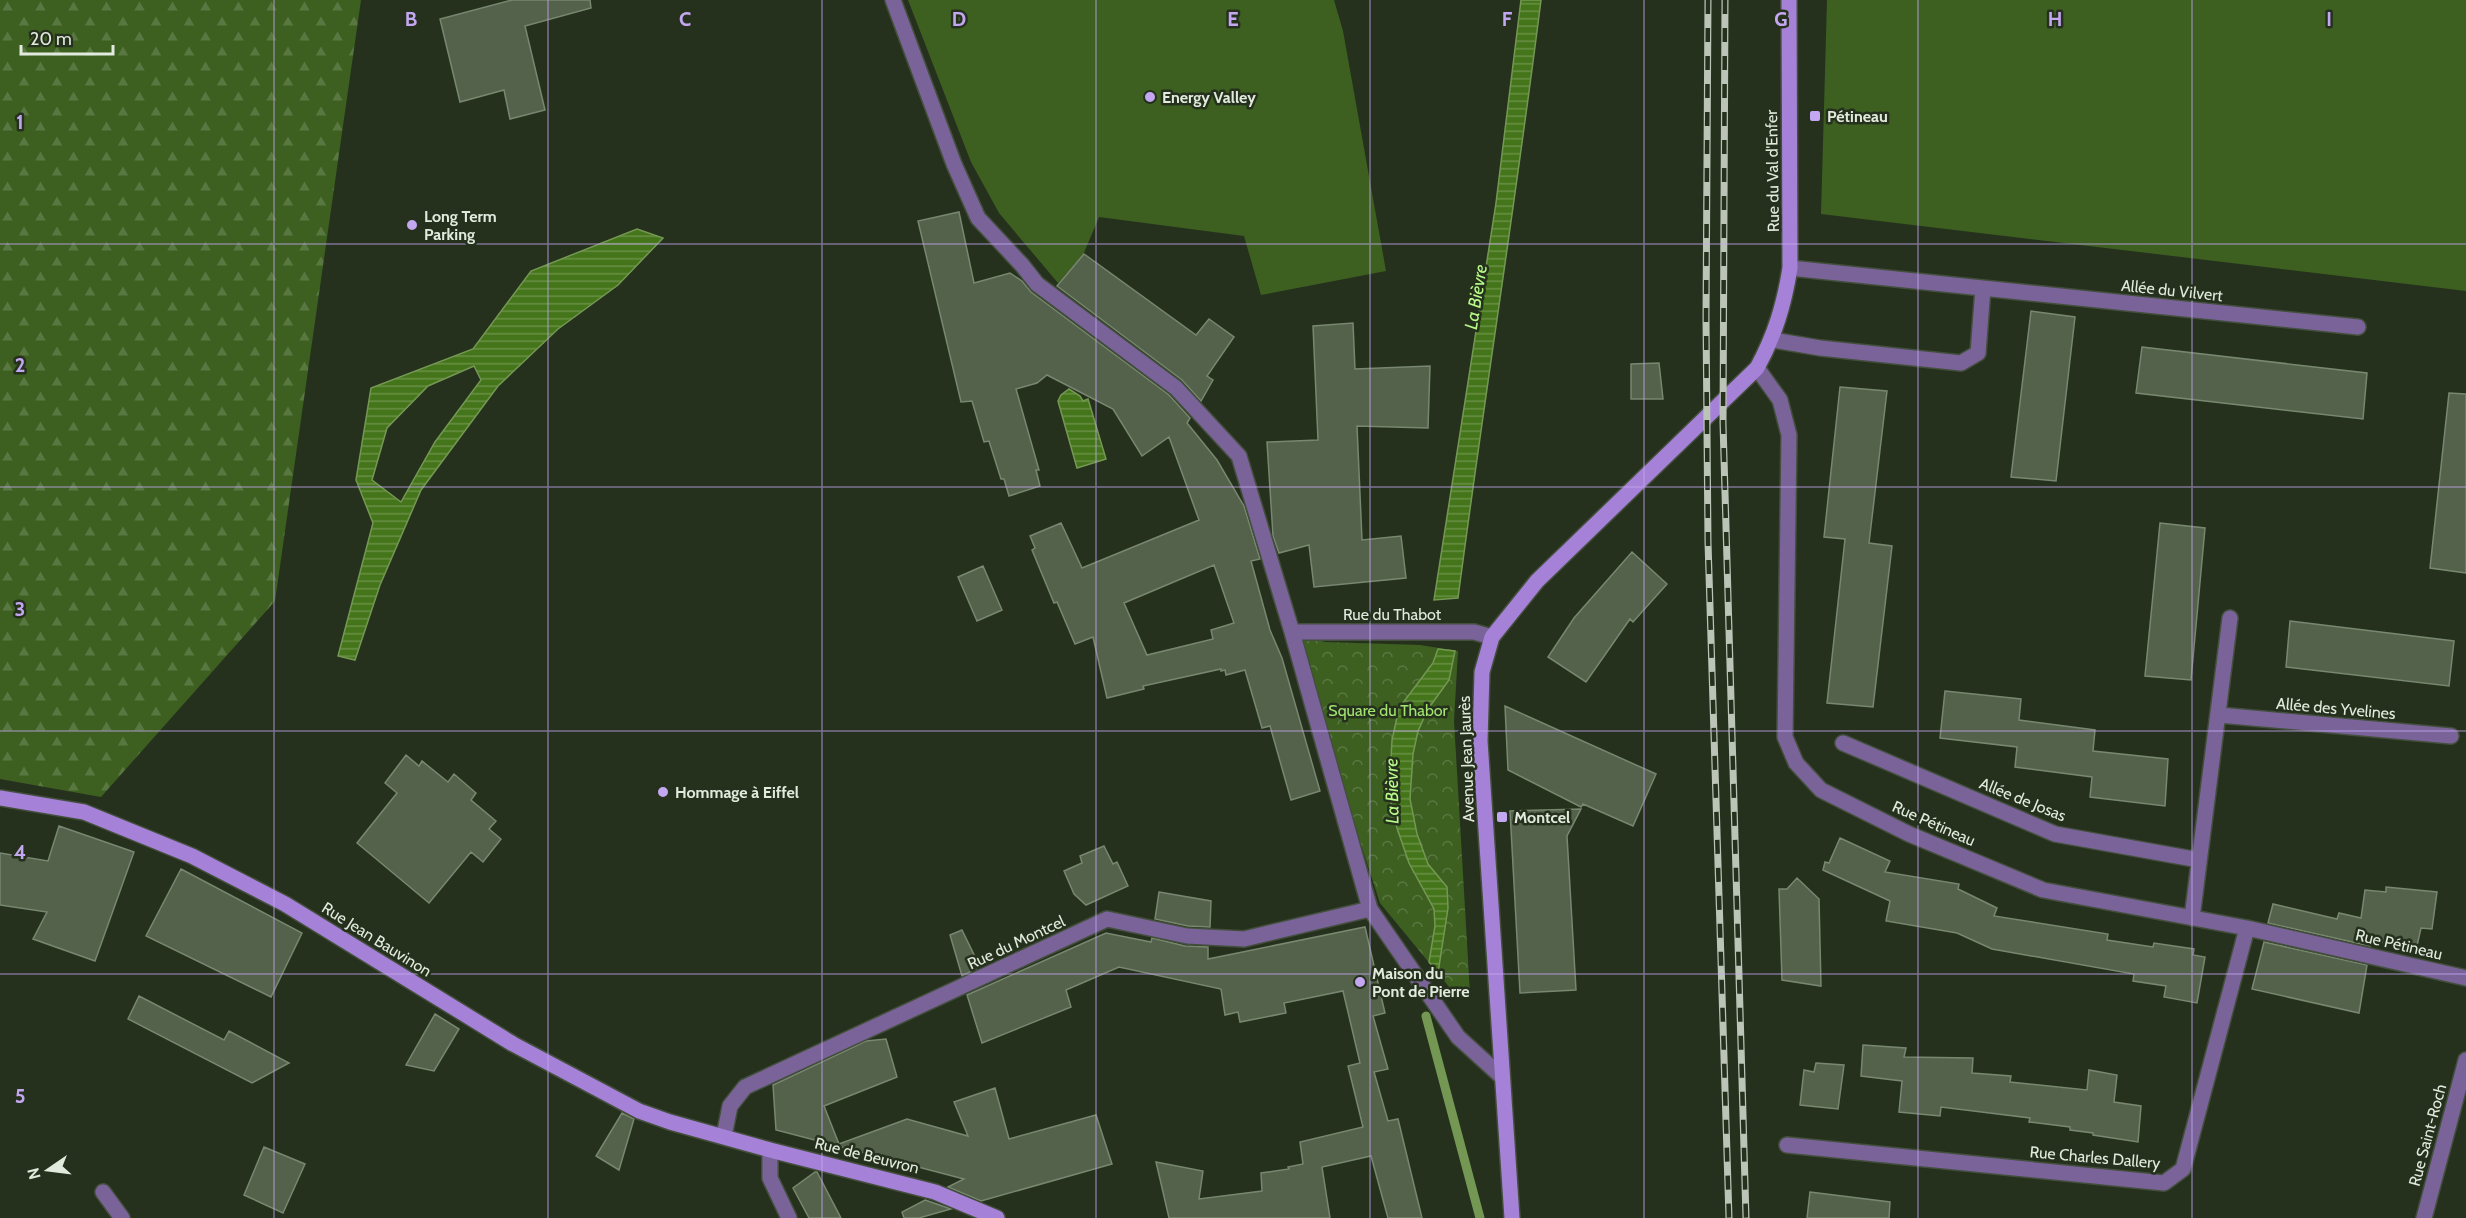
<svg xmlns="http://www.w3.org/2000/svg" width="2466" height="1218" font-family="Cabin,sans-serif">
<defs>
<pattern id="forest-firs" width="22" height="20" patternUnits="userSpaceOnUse" patternTransform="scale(1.5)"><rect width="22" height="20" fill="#3d6021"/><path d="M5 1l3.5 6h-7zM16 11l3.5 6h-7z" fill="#597741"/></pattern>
<pattern id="park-crowns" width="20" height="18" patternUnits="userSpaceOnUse" patternTransform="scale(1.5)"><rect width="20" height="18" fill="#3d6021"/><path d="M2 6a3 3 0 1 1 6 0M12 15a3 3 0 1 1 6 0" fill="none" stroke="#597741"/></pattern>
<pattern id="water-rules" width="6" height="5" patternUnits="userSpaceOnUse" patternTransform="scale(1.5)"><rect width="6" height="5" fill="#45751a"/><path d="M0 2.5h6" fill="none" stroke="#688f46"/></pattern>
</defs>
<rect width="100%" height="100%" fill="#25311d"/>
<path fill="url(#forest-firs)" d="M 0,0 L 361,0 L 275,601 L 101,797 L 0,779 Z"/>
<path fill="url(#park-crowns)" d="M 1292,632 L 1325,642 L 1420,645 L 1458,651 L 1454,721 L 1470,994 L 1459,999 L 1380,903 Z"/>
<path fill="#3d6021" d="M 908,0 L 1334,0 L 1343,31 L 1386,271 L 1261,295 L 1244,236 L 1099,217 L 1083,255 L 1058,283 L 999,213 L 971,162 Z
M 1827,0 L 2466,0 L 2466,291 L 1821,214 Z"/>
<path fill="url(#water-rules)" stroke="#749854" stroke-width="1.5" fill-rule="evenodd" d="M 1521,0 L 1541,0 C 1516,200 1484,399 1458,598 L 1434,600 L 1496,203 Z
M 637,229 L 663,238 L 618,285 L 558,329 L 498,386 L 421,490 L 380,585 L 355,660 L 338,656 L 373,523 L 356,480 L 371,388 L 473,349 L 531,271 ZM 474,366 L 481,380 L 435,442 L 401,502 L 372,480 L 387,428 L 428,386 Z
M 1069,389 L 1080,396 L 1083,401 L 1088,399 L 1106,459 L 1077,468 L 1058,401 L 1061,395 Z
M 1438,649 L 1455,651 L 1449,680 L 1428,709 L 1418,731 L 1413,754 L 1410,799 L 1417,834 L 1428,864 L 1447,887 L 1448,908 L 1438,973 L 1429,962 L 1435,926 L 1434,909 L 1409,863 L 1397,828 L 1390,799 L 1390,778 L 1392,740 L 1399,708 L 1433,663 Z"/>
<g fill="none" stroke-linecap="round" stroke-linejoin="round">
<path stroke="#749854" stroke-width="9" d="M 1426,1016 L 1480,1218"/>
</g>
<path fill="#54624c" stroke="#78876f" stroke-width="1.5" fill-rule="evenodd" d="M 512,0 L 590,0 L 591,8 L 525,26 L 545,110 L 510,119 L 504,90 L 460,102 L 440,19 Z
M 959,212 L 974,283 L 1010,273 L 1022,281 L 1031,292 L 1169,395 L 1190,418 L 1187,423 L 1217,460 L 1244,506 L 1260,559 L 1251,561 L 1270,630 L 1282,658 L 1320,791 L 1291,800 L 1270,726 L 1262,728 L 1245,670 L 1226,675 L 1225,670 L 1221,671 L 1221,669 L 1143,686 L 1144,689 L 1107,698 L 1093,637 L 1075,644 L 1057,602 L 1054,603 L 1032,550 L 1035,548 L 1030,536 L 1061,523 L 1082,568 L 1199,520 L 1169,437 L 1142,456 L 1113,409 L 1047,375 L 1037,383 L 1016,389 L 1039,470 L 1036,470 L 1040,486 L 1009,496 L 1004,479 L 1001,479 L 989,441 L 984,442 L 972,401 L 961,402 L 918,221 ZM 1214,565 L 1234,623 L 1211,630 L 1213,639 L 1147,655 L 1124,603 Z
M 1084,254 L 1196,335 L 1209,319 L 1234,337 L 1207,376 L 1213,380 L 1201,401 L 1182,380 L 1057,286 Z
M 2031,311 L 2075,317 L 2056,481 L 2011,477 Z
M 1353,323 L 1355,369 L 1430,366 L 1428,428 L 1357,426 L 1362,540 L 1401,536 L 1406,578 L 1314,587 L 1309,545 L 1279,553 L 1273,536 L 1267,442 L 1318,440 L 1313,326 Z
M 2142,347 L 2367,373 L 2363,419 L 2136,393 Z
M 1659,363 L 1663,399 L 1631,399 L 1631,364 Z
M 1840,387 L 1887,391 L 1869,543 L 1892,546 L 1873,707 L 1827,703 L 1845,539 L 1824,537 Z
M 2449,393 L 2466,394 L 2466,573 L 2430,568 Z
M 2160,523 L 2205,528 L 2191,680 L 2145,676 Z
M 1632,552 L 1667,584 L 1633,622 L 1630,619 L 1586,682 L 1548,657 L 1574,618 Z
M 983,566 L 1002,610 L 977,621 L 958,577 Z
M 2290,621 L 2454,641 L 2449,686 L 2286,667 Z
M 1945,691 L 2021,699 L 2019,720 L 2095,730 L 2093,751 L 2168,759 L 2165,806 L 2090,797 L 2092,777 L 2015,767 L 2017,747 L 1940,738 Z
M 1505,706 L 1656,774 L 1633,826 L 1583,804 L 1581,807 L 1508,770 Z
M 406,755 L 419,766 L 422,761 L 448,782 L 454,774 L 476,793 L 471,800 L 496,821 L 489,829 L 501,839 L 483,862 L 471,852 L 429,903 L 357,843 L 397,793 L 385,783 Z
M 1581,809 L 1567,836 L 1576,990 L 1520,993 L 1510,811 Z
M 59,826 L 134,852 L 95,961 L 33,939 L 47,912 L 0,905 L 0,853 L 48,861 Z
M 1840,838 L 1890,861 L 1885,872 L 1959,884 L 1958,889 L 1997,908 L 1994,916 L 2108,934 L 2107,940 L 2153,947 L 2154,943 L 2194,949 L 2193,955 L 2205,957 L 2197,1003 L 2164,997 L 2166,986 L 2133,981 L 2134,974 L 1992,949 L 1957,933 L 1886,921 L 1890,901 L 1823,870 L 1825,862 L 1829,863 Z
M 1104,846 L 1113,864 L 1117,862 L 1128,886 L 1086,905 L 1074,894 L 1064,871 L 1082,863 L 1080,856 Z
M 181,869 L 302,933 L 271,997 L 146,936 Z
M 1797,878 L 1819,899 L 1821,986 L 1782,980 L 1779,889 L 1787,889 Z
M 2386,887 L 2437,892 L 2432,929 L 2421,928 L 2416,950 L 2371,940 L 2370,946 L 2268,923 L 2273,904 L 2337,919 L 2339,913 L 2361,918 L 2365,890 L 2386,892 Z
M 1159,892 L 1211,901 L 1210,927 L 1188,926 L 1155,919 Z
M 1365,927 L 1385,1013 L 1373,1016 L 1388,1069 L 1374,1072 L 1388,1121 L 1398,1119 L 1422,1218 L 1388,1218 L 1371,1156 L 1322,1167 L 1330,1218 L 1169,1218 L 1156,1162 L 1203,1171 L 1199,1199 L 1262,1191 L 1261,1173 L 1289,1169 L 1288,1167 L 1303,1164 L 1300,1142 L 1363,1127 L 1348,1066 L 1360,1063 L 1343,991 L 1284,1003 L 1286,1013 L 1240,1022 L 1238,1012 L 1225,1015 L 1221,989 L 1119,967 L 1066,990 L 1071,1007 L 982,1043 L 967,995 L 1106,933 L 1151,942 L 1152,938 L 1185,946 L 1208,947 L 1208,959 Z
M 962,930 L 980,967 L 962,976 L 950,935 Z
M 2264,942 L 2367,965 L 2359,1013 L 2252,989 Z
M 139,996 L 224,1040 L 229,1031 L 289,1063 L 252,1083 L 128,1019 Z
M 435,1014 L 459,1029 L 434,1071 L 406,1065 Z
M 886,1039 L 897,1077 L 824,1106 L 839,1144 L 907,1119 L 968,1136 L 954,1102 L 995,1088 L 1009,1139 L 1096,1115 L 1112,1164 L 981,1201 L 948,1187 L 964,1179 L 776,1130 L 773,1085 L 866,1041 Z
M 1863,1045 L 1906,1048 L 1904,1057 L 1973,1058 L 1972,1073 L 2011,1076 L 2010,1082 L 2087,1090 L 2089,1070 L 2117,1075 L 2114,1102 L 2141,1106 L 2138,1142 L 2093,1135 L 2093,1133 L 2070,1130 L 2070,1127 L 2029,1122 L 2030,1118 L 1941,1107 L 1940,1116 L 1899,1112 L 1902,1081 L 1861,1076 Z
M 1816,1063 L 1844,1065 L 1838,1109 L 1800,1105 L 1804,1070 L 1814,1072 Z
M 622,1113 L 634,1119 L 619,1170 L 596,1156 Z
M 264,1147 L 305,1164 L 283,1213 L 244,1195 Z
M 815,1172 L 817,1172 L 841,1218 L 809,1218 L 793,1188 Z
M 1810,1192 L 1890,1202 L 1889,1218 L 1807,1218 Z
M 925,1200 L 951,1209 L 919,1218 L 904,1218 L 902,1212 Z"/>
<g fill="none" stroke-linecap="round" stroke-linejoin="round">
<g stroke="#434f3c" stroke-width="18">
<path id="street" d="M 893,0 L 954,164 L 978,218 L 1022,265 L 1037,284 L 1176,388 L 1239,456 L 1292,632 L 1370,909 L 1458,1037 L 1502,1077
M 1790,268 L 2358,327
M 1773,340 L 1820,348 L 1961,363 L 1978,353 L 1983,288
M 1757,368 L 1780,400 L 1789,435 L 1785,737 L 1796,763 L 1821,790 L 1909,834 L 2043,890 L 2247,928 L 2466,978
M 1292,632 L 1474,632 L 1492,637
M 2219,715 L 2451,736
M 1843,743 L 2055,834 L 2199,860
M 2192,918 L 2230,618
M 724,1136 L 730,1106 L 745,1087 L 1107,919 L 1187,936 L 1244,939 L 1370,909
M 1787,1145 L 2164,1183 L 2183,1169 L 2247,928
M 770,1150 L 770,1178 L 789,1218
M 103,1192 L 122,1218
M 2424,1218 L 2466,1060"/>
</g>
<g stroke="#434f3c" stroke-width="18">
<path id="secondary" d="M 0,798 L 84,812 L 192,856 L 285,904 L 513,1044 L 639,1111 L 670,1122 L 770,1150 L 935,1192 L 997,1218
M 1512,1218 L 1480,741 L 1482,672 L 1492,637 L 1537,581 L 1757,368 C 1775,335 1784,305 1790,268 L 1789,0"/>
</g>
<use href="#street" stroke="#796399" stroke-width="15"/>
<use href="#secondary" stroke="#a581d7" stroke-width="15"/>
<g stroke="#bbc4b6" stroke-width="7">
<path id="rail" d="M 1708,0 L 1706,318 L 1708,542 L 1729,1218
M 1725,0 L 1723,423 L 1746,1218"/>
</g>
<use href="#rail" stroke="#25311d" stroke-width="4.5" stroke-dasharray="14" stroke-linecap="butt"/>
</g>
<path fill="none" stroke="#c4a7f1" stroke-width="1.5" stroke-opacity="0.55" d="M 274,0 L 274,1218M 548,0 L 548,1218M 822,0 L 822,1218M 1096,0 L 1096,1218M 1370,0 L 1370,1218M 1644,0 L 1644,1218M 1918,0 L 1918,1218M 2192,0 L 2192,1218M 0,244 L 2466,244M 0,487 L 2466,487M 0,731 L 2466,731M 0,974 L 2466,974"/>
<g fill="#c4a7f1" stroke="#25311d" stroke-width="2">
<circle cx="1150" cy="97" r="6"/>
<rect x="1809" y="110" width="12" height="12" rx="3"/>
<circle cx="412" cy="225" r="6"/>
<circle cx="663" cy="792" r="6"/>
<rect x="1496" y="811" width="12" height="12" rx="3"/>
<circle cx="1360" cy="982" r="6"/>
</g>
<g text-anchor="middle" stroke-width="5" stroke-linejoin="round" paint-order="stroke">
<g font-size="16" font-weight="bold" fill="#e2eadd" stroke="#25311d" text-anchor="start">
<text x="1162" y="103">Energy Valley</text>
<text x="1827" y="122">Pétineau</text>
<text x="424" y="222">Long Term<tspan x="424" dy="18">Parking</tspan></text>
<text x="675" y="798">Hommage à Eiffel</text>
<text x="1514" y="823">Montcel</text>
<text x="1372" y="979">Maison du<tspan x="1372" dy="18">Pont de Pierre</tspan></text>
</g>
<g font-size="16" fill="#e2eadd" stroke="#25311d">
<text transform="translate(1772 171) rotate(-91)" y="6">Rue du Val d'Enfer</text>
<text transform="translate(2172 290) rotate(6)" y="6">Allée du Vilvert</text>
<text x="1392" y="620">Rue du Thabot</text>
<text transform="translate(2336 708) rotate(5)" y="6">Allée des Yvelines</text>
<text transform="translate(1466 759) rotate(-92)" y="6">Avenue Jean Jaurès</text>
<text transform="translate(2023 799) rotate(22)" y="6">Allée de Josas</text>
<text transform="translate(1934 823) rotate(24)" y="6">Rue Pétineau</text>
<text transform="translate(377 939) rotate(32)" y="6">Rue Jean Bauvinon</text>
<text transform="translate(1016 942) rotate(-25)" y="6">Rue du Montcel</text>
<text transform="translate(2399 944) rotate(13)" y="6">Rue Pétineau</text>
<text transform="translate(2427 1135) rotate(-75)" y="6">Rue Saint-Roch</text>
<text transform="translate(867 1155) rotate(14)" y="6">Rue de Beuvron</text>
<text transform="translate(2095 1157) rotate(5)" y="6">Rue Charles Dallery</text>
</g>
<g font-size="16" fill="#a2e372" stroke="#25311d">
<text x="1388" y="716">Square du Thabor</text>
</g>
<g font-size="18" font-style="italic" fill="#b8fa89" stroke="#25311d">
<text transform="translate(1476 297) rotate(-81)" y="6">La Bièvre</text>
<text transform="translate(1392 791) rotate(-91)" y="6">La Bièvre</text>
</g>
</g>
<g font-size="20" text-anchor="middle" font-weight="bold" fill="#c4a7f1" stroke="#25311d" stroke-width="5" stroke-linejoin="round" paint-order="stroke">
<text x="411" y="26">B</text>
<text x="685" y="26">C</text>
<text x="959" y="26">D</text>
<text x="1233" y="26">E</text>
<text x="1507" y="26">F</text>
<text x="1781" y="26">G</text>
<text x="2055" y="26">H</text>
<text x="2329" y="26">I</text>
<text x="20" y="129">1</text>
<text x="20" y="372">2</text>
<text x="20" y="616">3</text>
<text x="20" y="859">4</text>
<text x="20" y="1103">5</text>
</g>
<g transform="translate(48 1170) rotate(256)" stroke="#25311d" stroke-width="4.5" paint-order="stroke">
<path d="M0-4.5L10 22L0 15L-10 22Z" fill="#e2eadd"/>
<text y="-9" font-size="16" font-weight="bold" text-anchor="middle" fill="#e2eadd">N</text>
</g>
<path d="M21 45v9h92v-9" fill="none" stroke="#e2eadd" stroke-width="3"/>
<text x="30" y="45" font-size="18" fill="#e2eadd" stroke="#25311d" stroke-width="4.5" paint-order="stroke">20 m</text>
</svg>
